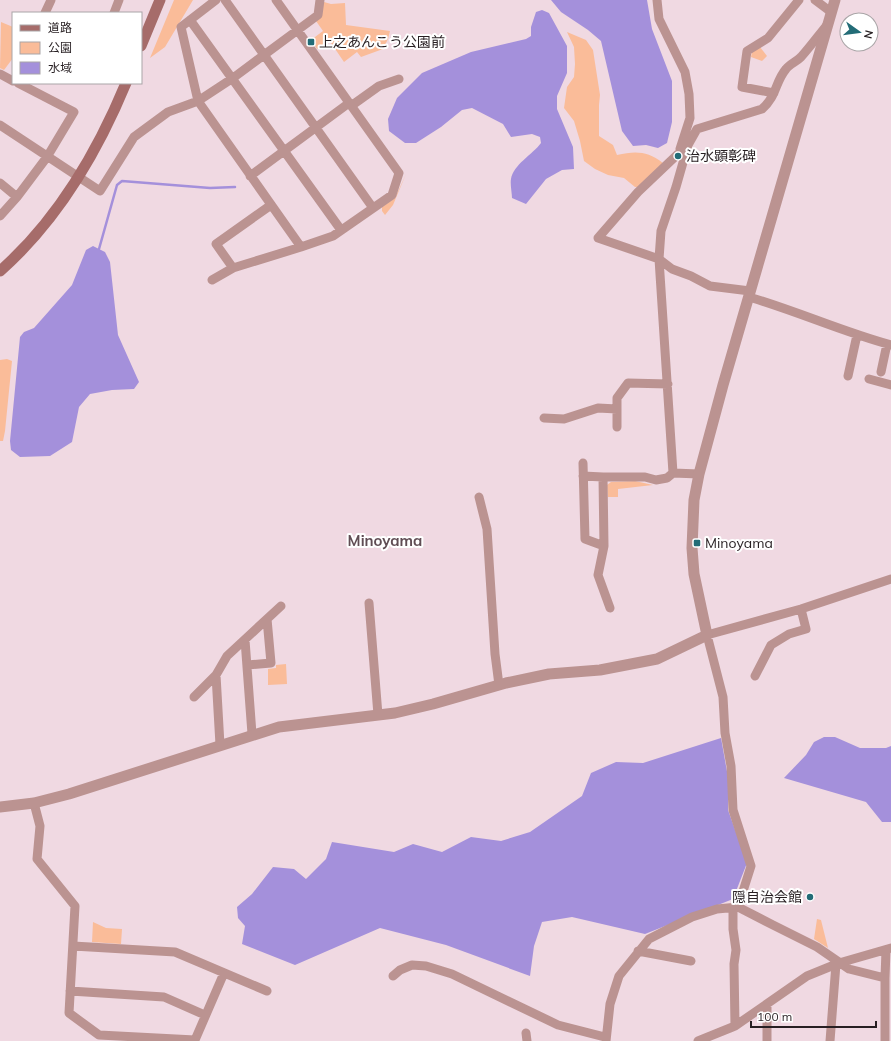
<svg xmlns="http://www.w3.org/2000/svg" width="891" height="1041" font-family="Mulish,'Noto Sans JP',sans-serif">
<rect width="100%" height="100%" fill="#f0d9e2"/>
<path fill="#fabc99" d="M 174,0 L 193,0 L 165,47 L 150,58 Z
M 324,2 L 331,4 L 345,3 L 346,25 L 390,31 L 388,39 L 383,49 L 361,57 L 357,52 L 344,62 L 329,40 L 317,49 L 311,40 L 323,31 L 316,21 Z
M 1,22 L 13,27 L 13,58 L 4,70 L 0,68 Z
M 567,32 L 586,40 L 593,50 L 600,95 L 599,105 L 599,136 L 613,145 L 617,155 C 636,151 647,151 663,163 L 638,187 L 635,187 L 624,178 L 608,175 L 595,169 L 584,161 L 580,141 L 574,121 L 564,108 L 567,87 L 574,77 L 575,64 L 574,47 Z
M 760,47 L 767,56 L 762,61 L 751,57 L 752,52 Z
M 406,174 L 393,205 L 385,215 L 382,211 L 382,207 L 395,198 Z
M 7,359 L 12,361 L 5,431 L 3,441 L 0,441 L 0,360 Z
M 635,481 L 653,485 L 618,489 L 618,497 L 608,497 L 607,485 L 611,482 Z
M 286,664 L 287,684 L 268,685 L 268,669 L 276,668 L 276,665 Z
M 817,919 L 821,920 L 828,948 L 814,939 Z
M 93,922 L 106,928 L 122,929 L 121,944 L 92,942 Z"/>
<path fill="#a490db" d="M 551,0 L 647,0 L 652,29 L 672,81 L 672,122 L 667,143 L 658,148 L 646,145 L 633,146 L 622,131 L 601,41 L 588,30 L 561,12 Z
M 542,10 L 549,13 L 567,46 L 567,73 L 557,96 L 557,109 L 573,147 L 574,169 L 562,170 L 546,179 L 526,204 L 512,198 C 512,193 510,184 511,179 C 513,165 533,154 541,143 L 540,137 L 532,134 L 511,137 L 503,124 L 472,108 L 462,110 L 441,127 L 416,143 L 405,143 L 389,131 L 388,119 L 397,98 L 422,73 L 471,52 L 526,39 L 531,36 L 531,27 L 536,12 Z
M 93,246 L 105,252 L 110,262 L 118,335 L 139,382 L 134,389 L 112,390 L 90,394 L 79,407 L 72,442 L 50,456 L 20,457 L 11,450 L 10,441 L 20,337 L 24,332 L 34,328 L 72,285 L 86,250 Z
M 824,737 L 835,737 L 860,748 L 886,748 L 891,746 L 891,822 L 882,822 L 866,802 L 784,778 L 806,755 L 814,742 Z
M 721,738 L 728,777 L 728,810 L 747,863 L 733,899 L 645,934 L 572,917 L 542,922 L 534,946 L 530,976 L 446,945 L 380,928 L 295,965 L 242,944 L 245,926 L 238,918 L 237,907 L 252,894 L 273,867 L 294,869 L 306,879 L 326,859 L 332,842 L 394,852 L 413,844 L 442,852 L 471,837 L 501,841 L 530,832 L 582,796 L 591,773 L 616,762 L 643,763 Z"/>
<g fill="none" stroke-linecap="round" stroke-linejoin="round">
<path stroke="#a490db" stroke-width="2.5" d="M 99,249 L 117,185 L 122,181 L 210,188 L 235,187"/>
<path stroke="#bb9391" stroke-width="9" d="M 216,0 L 181,27 L 198,101 L 301,247 L 333,236 L 392,195 L 399,173 L 276,0
M 225,0 L 373,208
M 657,0 L 659,19 L 685,72 L 689,94 L 690,118 L 680,149
M 815,0 L 831,12
M 45,13 L 51,0
M 114,13 L 119,0
M 190,20 L 341,230
M 0,74 L 13,81
M 774,93 L 742,87 L 747,51 L 768,38 L 799,0
M 351,106 L 379,86 L 399,79
M 0,125 L 100,191 L 134,137 L 168,112 L 198,101 L 233,78 L 318,15 L 320,0
M 685,155 L 678,154 L 638,192 L 598,238 L 659,259 L 672,269 L 691,276 L 710,286 L 750,291
M 250,176 L 349,103
M 0,183 L 17,197
M 0,216 L 17,197 L 47,157 L 74,112 L 18,83
M 233,268 L 216,244 L 271,205
M 212,280 L 233,268 L 301,247
M 749,297 C 797,311 843,332 891,345
M 881,372 L 887,344
M 848,376 L 857,335
M 869,379 L 891,385
M 544,418 L 564,419 L 598,408 L 617,409
M 617,427 L 617,398 L 628,383 L 668,384
M 583,463 L 585,539 L 604,546
M 673,473 L 659,259 L 661,231 L 676,187 L 688,145 L 697,129 L 762,109 C 777,96 775,82 786,69 C 790,64 796,62 801,57 C 810,47 818,36 827,25
M 583,476 L 603,477
M 479,497 L 487,529 L 495,654 L 499,685
M 369,603 L 378,715
M 610,608 L 598,575 L 604,546 L 603,477 L 645,477 L 656,480 L 667,478 L 673,473 L 699,474
M 245,640 L 252,734
M 247,665 L 271,663 L 267,619
M 216,675 L 220,745
M 755,676 L 771,645 L 789,634 L 806,629 L 801,609
M 194,697 L 216,675 L 227,656 L 281,606
M 34,803 L 40,826 L 37,859 L 75,906 L 69,1013 L 99,1035 L 195,1040 L 224,973
M 733,907 L 733,929 L 736,950 L 734,964 L 735,1026
M 73,946 L 175,952 L 267,991
M 638,951 L 691,961
M 393,976 L 400,970 L 412,965 L 426,966 L 452,974 L 558,1025 L 605,1037
M 885,978 L 886,950
M 70,991 L 164,997 L 205,1015
M 526,1033 L 527,1041
M 606,1041 L 610,1004 L 619,976 L 649,939 L 692,917 L 717,909 L 738,907
M 698,1041 L 735,1026 L 807,976 L 839,963 L 891,948
M 767,1041 L 767,1004
M 830,1041 L 836,964
M 885,1041 L 885,978 L 849,969 L 817,947 L 773,925 L 738,907 L 751,866 L 733,810 L 731,766 L 725,733 L 723,697 L 707,635 L 801,609 L 891,579"/>
<path stroke="#bb9391" stroke-width="11" d="M 0,807 L 34,803 L 69,794 L 279,727 L 395,713 L 433,704 L 506,683 L 549,674 L 600,670 L 657,659 L 707,635 L 694,574 L 692,548 L 694,500 L 699,474 L 723,385 L 835,0"/>
<path stroke="#a66c6a" stroke-width="11" d="M 141,46 L 160,0
M 0,271 C 57,221 97,153 126,83"/>
</g>
<g fill="#236c77" stroke="#fff" stroke-width="1.5">
<rect x="307" y="38" width="8" height="8" rx="2"/>
<circle cx="678" cy="156" r="4"/>
<rect x="693" y="539" width="8" height="8" rx="2"/>
<circle cx="810" cy="897" r="4"/>
</g>
<g text-anchor="middle" stroke-width="4" stroke-linejoin="round" paint-order="stroke">
<g font-size="14" fill="#271f22" stroke="#fff" text-anchor="start">
<text x="319" y="47">上之あんこう公園前</text>
<text x="686" y="161">治水顕彰碑</text>
<text x="705" y="548">Minoyama</text>
<text x="802" y="902" text-anchor="end">隠自治会館</text>
</g>
<g font-size="15" font-weight="bold" fill="#604d54" stroke="#fff">
<text x="385" y="546">Minoyama</text>
</g>
</g>
<rect x="12" y="12" width="130" height="72" fill="#ffffff" stroke="#a9a5a7"/>
<rect x="20" y="25" width="20" height="6" fill="#a66c6a" stroke="#a9a5a7"/>
<text x="48" y="32" font-size="12" fill="#271f22">道路</text>
<rect x="20" y="42" width="20" height="12" fill="#fabc99" stroke="#a9a5a7"/>
<text x="48" y="52" font-size="12" fill="#271f22">公園</text>
<rect x="20" y="62" width="20" height="12" fill="#a490db" stroke="#a9a5a7"/>
<text x="48" y="72" font-size="12" fill="#271f22">水域</text>
<g transform="translate(859 32) rotate(104)"><circle r="19" fill="#ffffff" stroke="#a9a5a7"/>
<path d="M0-3L7 15L0 10L-7 15Z" fill="#236c77"/>
<text y="-6" font-size="11" font-weight="bold" text-anchor="middle" fill="#271f22">N</text>
</g>
<path d="M751 1021v6h125v-6" fill="none" stroke="#271f22" stroke-width="2"/>
<text x="757" y="1021" font-size="12" fill="#271f22" stroke="#ffffff" stroke-width="3" paint-order="stroke">100 m</text>
</svg>
